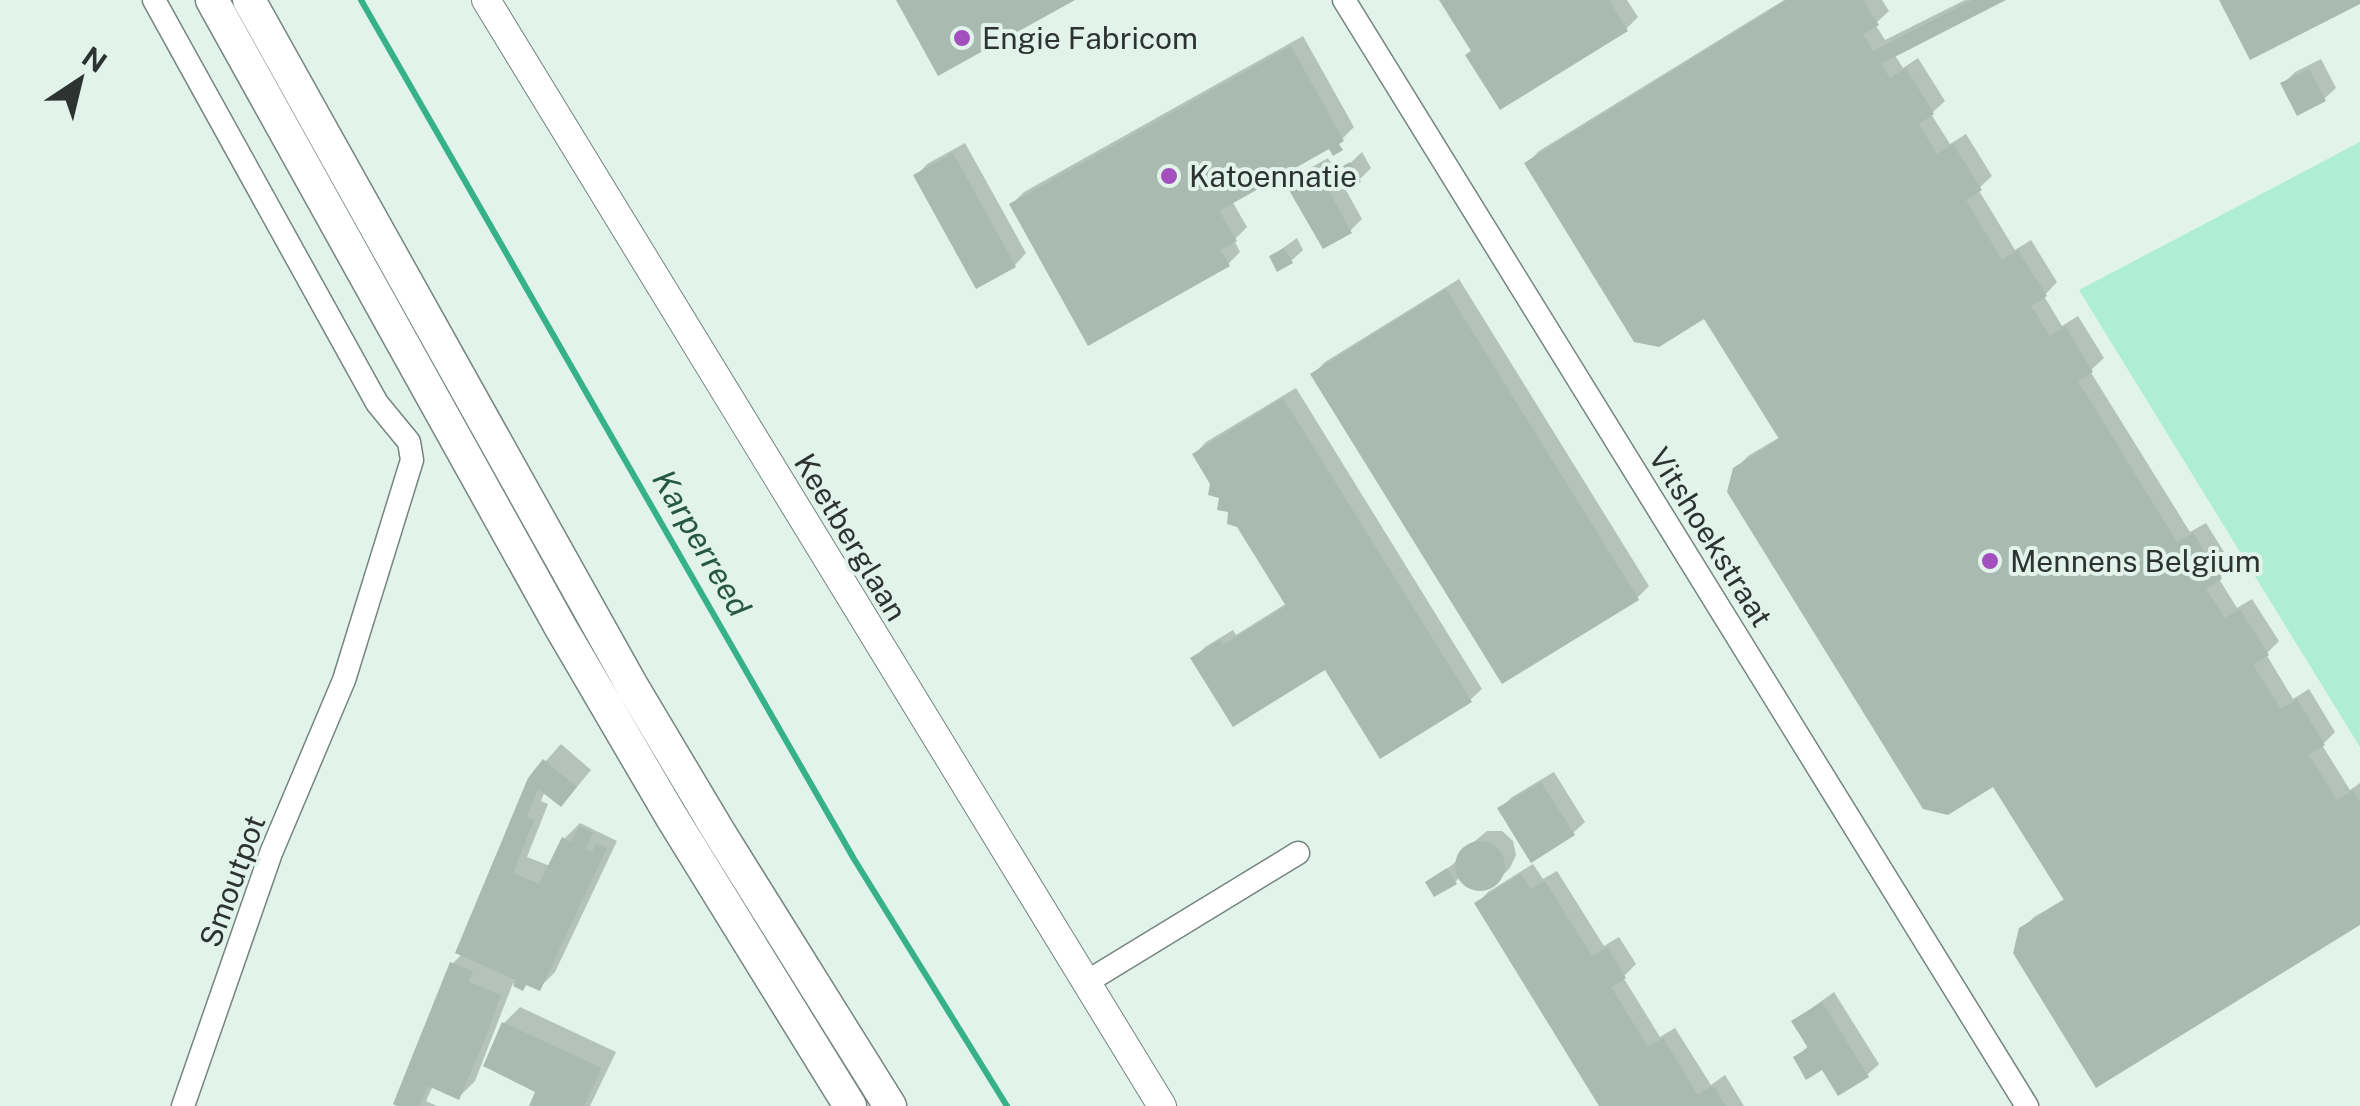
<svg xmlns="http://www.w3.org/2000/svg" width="2360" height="1106" viewBox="0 0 2360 1106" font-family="'Public Sans',sans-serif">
<rect width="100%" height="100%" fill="#e1f3eb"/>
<!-- green -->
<path fill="#aeeed4" d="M 2360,142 L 2360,747 L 2079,290 Z"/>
<!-- shadow -->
<path fill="#0003" d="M 1442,0 L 1627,0 L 1638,17 L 1626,29 L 1473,50 Z
M 1784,0 L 1882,0 L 1889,11 L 1875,24 L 1885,40 L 1965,0 L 2001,0 L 1894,54 L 1903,68 L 1918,58 L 1945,101 L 1931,114 L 1950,144 L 1966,134 L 1992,176 L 1978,189 L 2015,250 L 2031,240 L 2057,282 L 2044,296 L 2062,326 L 2078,316 L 2104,358 L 2090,371 L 2190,532 L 2206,523 L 2232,565 L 2219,579 L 2237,608 L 2252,599 L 2279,641 L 2266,654 L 2293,699 L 2309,689 L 2335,732 L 2322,745 L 2350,790 L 2360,783 L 2360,922 L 2021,930 L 2034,917 L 2066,898 L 1994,783 L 1735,469 L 1748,456 L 1780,437 L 1708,320 L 1527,163 L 1539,151 Z
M 1303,36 L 1354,127 L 1342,139 L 1232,201 L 1247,227 L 1234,240 L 1240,252 L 1228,264 L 1012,204 L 1024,192 Z
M 2321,59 L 2336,88 L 2324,99 L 2283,84 L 2295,72 Z
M 965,143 L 1026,253 L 1015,265 L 916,176 L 927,164 Z
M 1362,152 L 1371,168 L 1359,180 L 1346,167 Z
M 1328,158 L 1362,219 L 1350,231 L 1290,185 L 1301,173 Z
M 1297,238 L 1303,250 L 1291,261 L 1272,256 Z
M 1459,279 L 1649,586 L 1637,598 L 1313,374 L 1325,362 Z
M 1296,388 L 1482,689 L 1470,700 L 1326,667 L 1193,659 L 1205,647 L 1233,630 L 1236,635 L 1287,603 L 1195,454 L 1206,442 Z
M 561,744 L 591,770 L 576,788 L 545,791 L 541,801 L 548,804 L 527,857 L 550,866 L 564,839 L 580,823 L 617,841 L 555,972 L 539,988 L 528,983 L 523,988 L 513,983 L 475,1081 L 459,1097 L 433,1086 L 426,1101 L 437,1106 L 404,1106 L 453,963 L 462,954 L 530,779 Z
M 1554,772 L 1585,822 L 1573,833 L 1500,809 L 1512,797 Z
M 1487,831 L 1502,831 L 1513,841 L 1516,855 L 1510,868 L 1493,885 L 1476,888 L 1461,876 L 1455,882 L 1428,883 L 1461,858 L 1462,852 Z
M 1533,864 L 1543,879 L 1557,871 L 1604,946 L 1619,937 L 1636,964 L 1623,977 L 1660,1037 L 1675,1028 L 1711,1085 L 1725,1075 L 1744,1106 L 1602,1106 L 1477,904 L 1488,892 Z
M 1834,992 L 1879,1064 L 1867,1075 L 1796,1058 L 1809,1045 L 1794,1021 Z
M 520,1007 L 616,1052 L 590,1106 L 532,1106 L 539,1091 L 483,1063 L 486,1065 L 504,1023 Z"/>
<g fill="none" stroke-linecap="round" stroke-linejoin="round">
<!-- stream -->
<path stroke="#36b18a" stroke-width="6" d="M 361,0 L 854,859 L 1007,1106"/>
</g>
<!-- building -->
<path fill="#a9bab2" d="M 896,0 L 1075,0 L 938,76 Z
M 1439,0 L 1609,0 L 1628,31 L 1500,110 L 1465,55 L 1471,51 Z
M 1787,0 L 1863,0 L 1879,25 L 1863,34 L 1873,51 L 1972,0 L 2006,0 L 1881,64 L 1890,78 L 1906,68 L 1934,114 L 1919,124 L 1937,154 L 1953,144 L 1982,190 L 1966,200 L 2002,260 L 2018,250 L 2047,296 L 2031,306 L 2050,336 L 2065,326 L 2093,372 L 2078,381 L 2177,542 L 2193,533 L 2222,579 L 2206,589 L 2225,618 L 2240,609 L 2269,655 L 2253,665 L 2281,709 L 2297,699 L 2325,745 L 2309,755 L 2337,800 L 2353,790 L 2360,802 L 2360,925 L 2096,1088 L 2013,953 L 2019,928 L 2064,900 L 1993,787 L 1948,815 L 1923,809 L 1727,492 L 1733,468 L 1779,439 L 1704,319 L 1659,347 L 1634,342 L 1524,163 Z
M 2219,0 L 2360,0 L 2360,4 L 2250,60 Z
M 1291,46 L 1344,141 L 1339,144 L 1343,150 L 1333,156 L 1329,149 L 1219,211 L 1237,241 L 1221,250 L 1230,266 L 1088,346 L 1009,204 Z
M 2309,69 L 2326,101 L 2297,116 L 2280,83 Z
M 953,153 L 1016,267 L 976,289 L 913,175 Z
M 1350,162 L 1361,182 L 1354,186 L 1343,166 Z
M 1316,168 L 1352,233 L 1323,249 L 1286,185 Z
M 1284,248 L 1293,263 L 1277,272 L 1269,256 Z
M 1446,289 L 1639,600 L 1502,684 L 1310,374 Z
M 1283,398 L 1472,702 L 1380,759 L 1325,670 L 1233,727 L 1190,658 L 1220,640 L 1223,645 L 1286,606 L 1237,527 L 1227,524 L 1228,512 L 1217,510 L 1219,498 L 1208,495 L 1210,484 L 1192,454 Z
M 543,759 L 577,787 L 561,807 L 538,789 L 527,817 L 534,820 L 513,873 L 539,884 L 562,837 L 571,842 L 579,826 L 593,833 L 585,849 L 592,852 L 596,843 L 607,848 L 540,991 L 526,985 L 523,991 L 513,986 L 516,980 L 455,953 L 528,778 Z
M 1541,782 L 1575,835 L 1531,863 L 1497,808 Z
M1455 866a25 25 0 1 1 50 0a25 25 0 1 1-50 0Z
M 1447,868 L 1457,884 L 1434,897 L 1425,882 Z
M 1521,874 L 1530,889 L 1545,881 L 1592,956 L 1607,947 L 1626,978 L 1611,987 L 1648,1047 L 1663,1038 L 1698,1095 L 1713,1085 L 1726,1106 L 1599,1106 L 1474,903 Z
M 450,962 L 473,971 L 469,982 L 501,995 L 485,1039 L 459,1100 L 428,1086 L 419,1106 L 397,1106 L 393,1104 Z
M 1822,1002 L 1869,1077 L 1838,1096 L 1822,1070 L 1806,1080 L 1793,1057 L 1808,1048 L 1791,1021 Z
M 502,1022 L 602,1068 L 584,1106 L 529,1106 L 535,1092 L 483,1066 Z"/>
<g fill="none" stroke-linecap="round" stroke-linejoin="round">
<!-- minor casing -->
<g stroke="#75857e" stroke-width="25">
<path id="minor" d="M 154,0 L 377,403 L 409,442 L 412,460 L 344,680 L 271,853 L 183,1106
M 1344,0 L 2027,1106
M 1085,983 L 1298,853"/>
</g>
<!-- major casing -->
<g stroke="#75857e" stroke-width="30">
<path id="major" d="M 486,0 L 1162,1106"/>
</g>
<!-- highway casing -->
<g stroke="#75857e" stroke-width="35">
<path id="highway" d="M 212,0 L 561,628 L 671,816 L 850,1106
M 249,0 L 632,686 L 719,832 L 890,1106"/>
</g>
<!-- minor -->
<use href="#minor" stroke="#fff" stroke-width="22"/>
<!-- major -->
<use href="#major" stroke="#fff" stroke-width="28"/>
<!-- highway -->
<use href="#highway" stroke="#fff" stroke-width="32"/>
</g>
<!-- markers -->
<g fill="#a34fbd" stroke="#e1f3eb" stroke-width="4">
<circle cx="962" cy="38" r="10"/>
<circle cx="1169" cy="176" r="10"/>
<circle cx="1990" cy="561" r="10"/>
</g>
<g text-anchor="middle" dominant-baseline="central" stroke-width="8" stroke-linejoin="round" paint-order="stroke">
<!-- poi labels -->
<g font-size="30" fill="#2c3330" stroke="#e1f3eb" text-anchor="start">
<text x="982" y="38">Engie Fabricom</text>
<text x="1189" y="176">Katoennatie</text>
<text x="2010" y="561">Mennens Belgium</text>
</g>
<!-- street labels -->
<g font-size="30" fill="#2c3330" stroke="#e1f3eb">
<text transform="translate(851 537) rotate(59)">Keetberglaan</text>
<text transform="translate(1711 537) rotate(58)">Vitshoekstraat</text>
<text transform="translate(232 881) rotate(-70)">Smoutpot</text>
</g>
<!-- water labels -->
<g font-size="32" font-style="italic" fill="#265745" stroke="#e1f3eb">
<text transform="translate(702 543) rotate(60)">Karperreed</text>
</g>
</g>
<!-- north arrow -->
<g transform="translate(80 80) rotate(35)" stroke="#e1f3eb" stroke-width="8" paint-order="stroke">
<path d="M0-8L18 38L0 25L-18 38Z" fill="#2c3330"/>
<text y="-15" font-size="28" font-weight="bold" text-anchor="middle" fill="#2c3330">N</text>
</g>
</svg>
